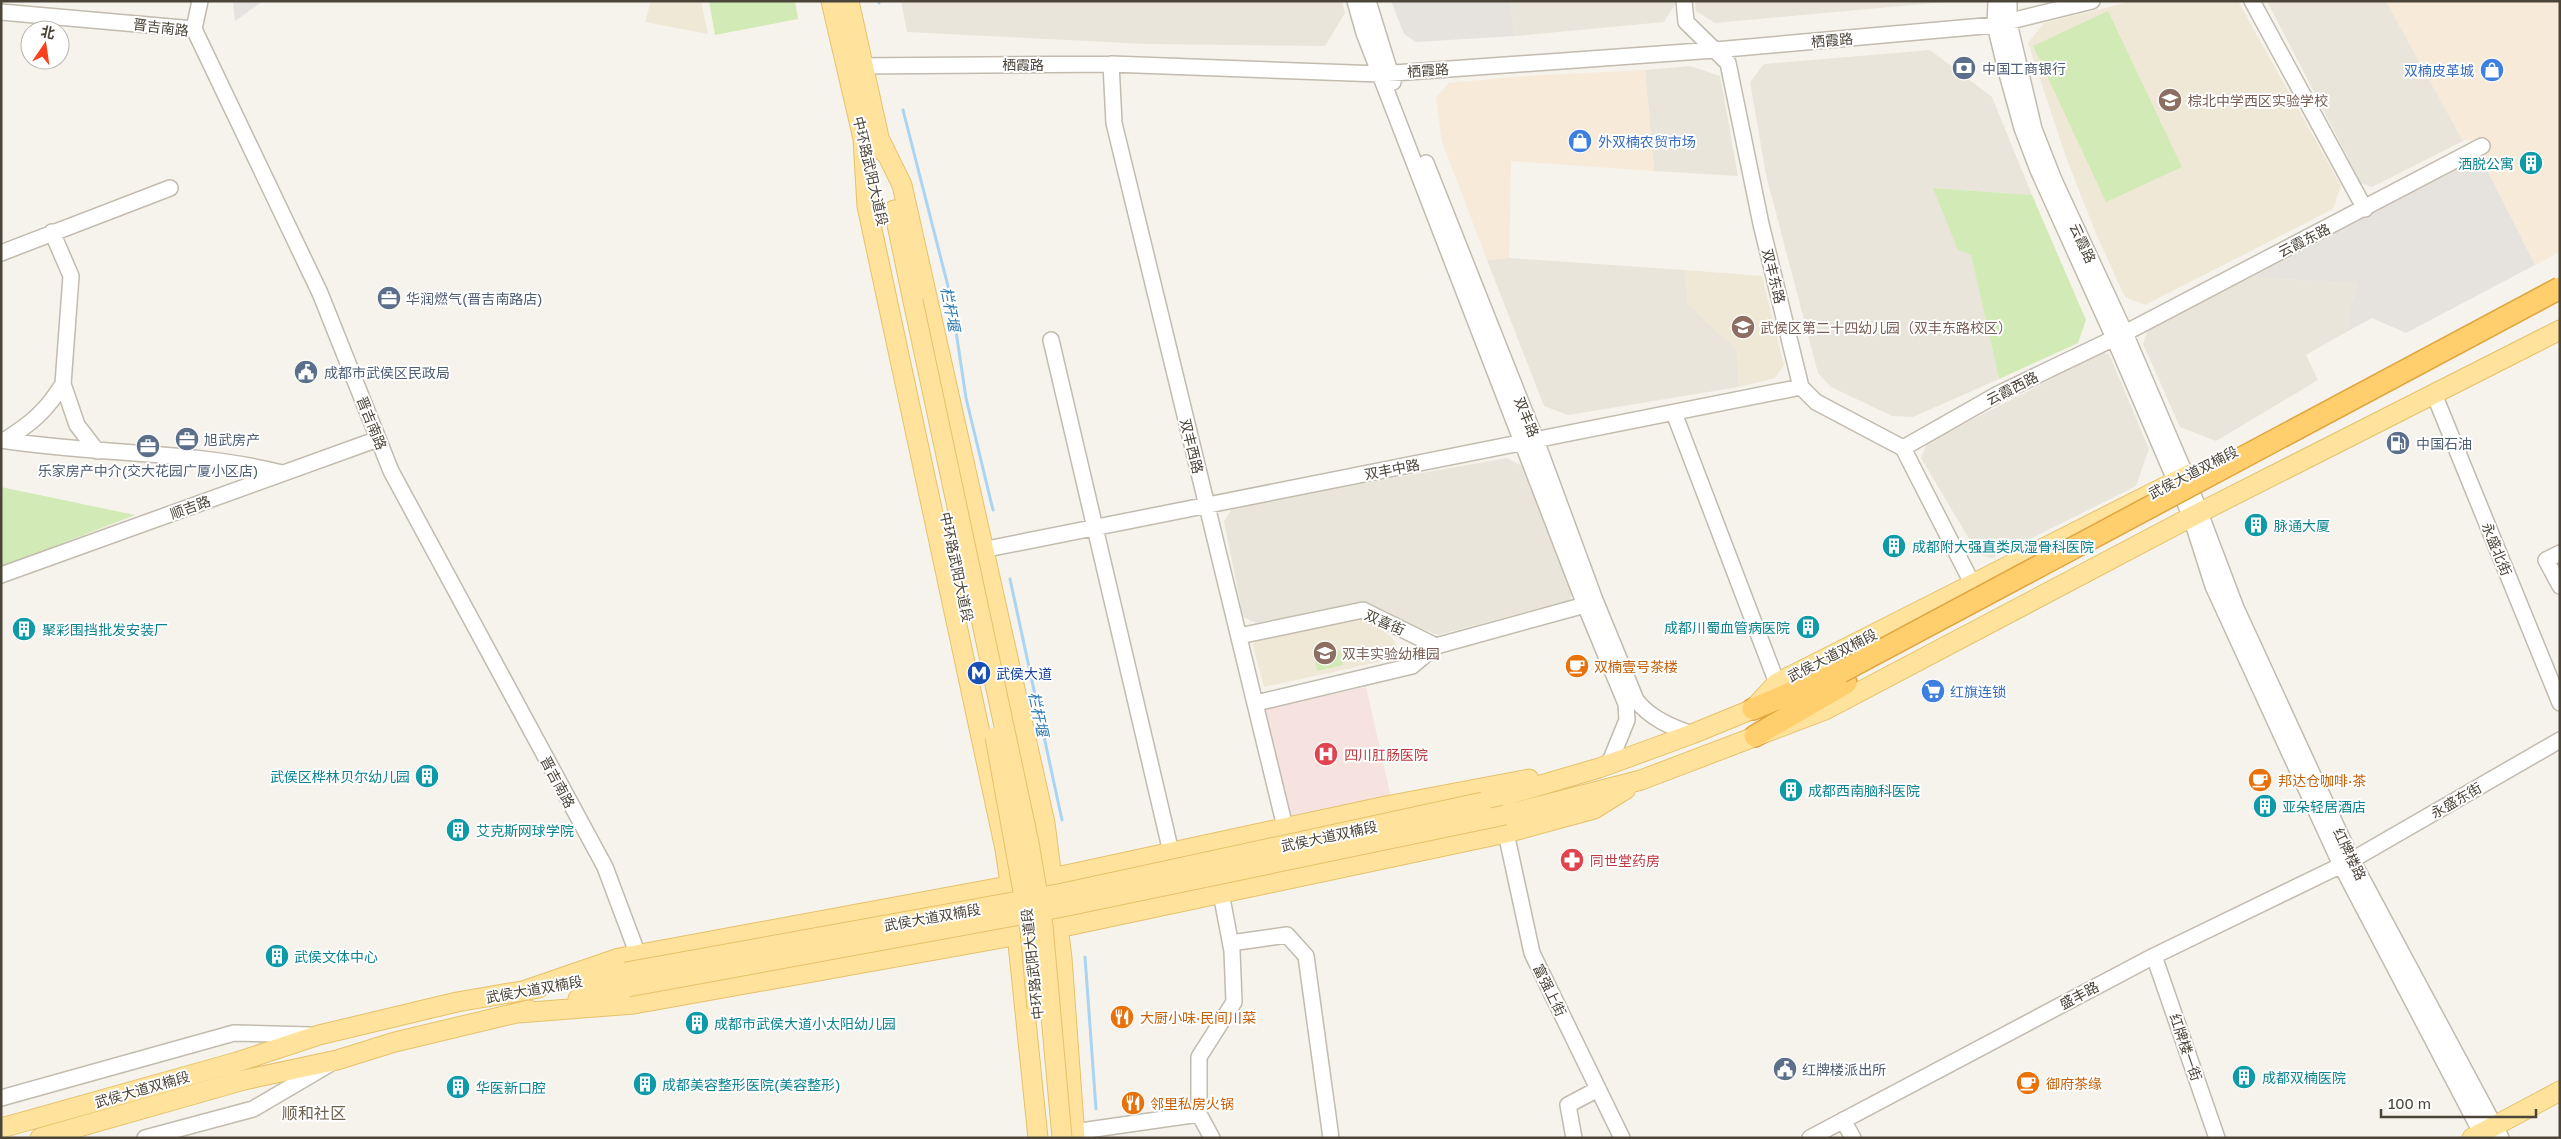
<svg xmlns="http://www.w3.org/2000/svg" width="2561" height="1139" viewBox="0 0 2561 1139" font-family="'Golos Text','Noto Sans SC',sans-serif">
<rect width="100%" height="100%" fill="#f6f3ec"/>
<!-- residential -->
<path fill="#eae5da" d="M 901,1 L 1342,1 L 1345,13 L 1325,46 L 1147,44 L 907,32 Z
M 1510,1 L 1675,1 L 1675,4 L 1664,22 L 1515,36 Z
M 1695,1 L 1956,1 L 1715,23 L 1696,11 Z
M 2267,1 L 2386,1 L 2463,141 L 2372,187 L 2361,183 Z
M 1930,50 L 1992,97 L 2032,195 L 1933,188 L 1971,255 L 1999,379 L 1913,417 L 1892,416 L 1831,387 L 1818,373 L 1766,175 L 1750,82 L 1764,64 Z
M 1690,66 L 1720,76 L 1738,176 L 1654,171 L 1645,70 Z
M 1509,258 L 1685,270 L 1688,304 L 1737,350 L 1739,387 L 1568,415 L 1544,406 L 1487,260 Z
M 2252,277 L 2358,284 L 2350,307 L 2350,330 L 2306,355 L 2318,380 L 2216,441 L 2180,427 L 2143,344 L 2148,329 Z
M 2102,353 L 2109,354 L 2149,449 L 2136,486 L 1992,558 L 1978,554 L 1921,458 L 1927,443 Z
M 1507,458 L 1524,467 L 1573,592 L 1570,600 L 1438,635 L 1355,603 L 1256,623 L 1243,617 L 1224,521 L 1234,506 Z"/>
<!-- commercial -->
<path fill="#f7ead8" d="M 2386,1 L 2560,1 L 2560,252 L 2535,265 L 2480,156 L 2469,139 L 2463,141 Z
M 1645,70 L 1654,171 L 1511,161 L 1509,258 L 1487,260 L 1442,142 L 1436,97 L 1449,83 L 1525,76 Z"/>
<!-- industrial -->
<path fill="#e6e2dd" d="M 1391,1 L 1510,1 L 1515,36 L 1416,42 L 1404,34 Z
M 2480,156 L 2535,265 L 2406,333 L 2372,318 L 2350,330 L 2350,307 L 2358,284 L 2252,277 Z"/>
<!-- education -->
<path fill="#efe8d6" d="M 651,1 L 701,1 L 708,34 L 645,22 Z
M 2133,1 L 2238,1 L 2341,186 L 2333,209 L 2145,305 L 2125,297 L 2096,234 L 2066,157 L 2028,43 L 2044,23 Z
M 1685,270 L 1762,276 L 1784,365 L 1775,378 L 1739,387 L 1737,350 L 1688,304 Z
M 1361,617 L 1370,619 L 1393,639 L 1396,645 L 1393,659 L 1264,687 L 1253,646 L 1255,637 Z"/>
<!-- medical -->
<path fill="#f6e3e0" d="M 1366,687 L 1391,797 L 1285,821 L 1260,710 Z"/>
<!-- green -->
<path fill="#d2eab5" d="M 709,1 L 795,1 L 798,19 L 715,35 Z
M 2108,11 L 2182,167 L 2106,202 L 2033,46 Z
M 1933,188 L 2032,195 L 2086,320 L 2078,343 L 1999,379 L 1971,255 L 1958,250 Z
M 1,487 L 135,515 L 1,567 Z
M 1340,650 L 1343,665 L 1317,671 L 1314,656 Z"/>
<!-- parking -->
<path fill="#e5e3e0" d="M 233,1 L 263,1 L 235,21 Z"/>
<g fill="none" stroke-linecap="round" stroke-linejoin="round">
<!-- stream -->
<path stroke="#a9d4f2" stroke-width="3" d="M 879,1 L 879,3
M 903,110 L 951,298 L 966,398 L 993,510
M 1010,579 L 1062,820
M 1085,957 L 1096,1109"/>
<!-- minor casing -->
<g stroke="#c2bbae" stroke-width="18">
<path id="minor" d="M 1355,1 L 1364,33 L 1585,605 L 1626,704 L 1627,720 L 1609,764
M 1368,1 L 1393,82
M 1684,1 L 1686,22 L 1728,63 L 1761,224 L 1801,387 L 1816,402 L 1903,448 L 1972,583
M 1996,1 L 1995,25 L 2006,70 L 2022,128 L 2038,170 L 2114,338 L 2191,517 L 2213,586 L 2341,865 L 2484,1138
M 2009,1 L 2009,23 L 2034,129 L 2054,180 L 2125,333 L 2186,476 L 2236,608 L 2352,860 L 2501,1138
M 2252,1 L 2365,209
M 1,12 L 194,29
M 194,29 L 320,293 L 391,471 L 605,867 L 638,955
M 194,29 L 200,1
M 1111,64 L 1114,123 L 1285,827
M 854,66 L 1111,64 L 1380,74 L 1715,50 L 1995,25 L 2092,1
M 1426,163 L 1536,440 L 1595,600 L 1636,700 C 1650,718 1671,727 1692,734
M 52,232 L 71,276 L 63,384 L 77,425 L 97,451
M 1,253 L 170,188
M 1051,340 L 1171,852
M 2434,394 L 2560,703
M 1674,413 L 1777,683
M 1,440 C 94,455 191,450 282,473
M 5,440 C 32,423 46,411 63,384
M 1903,448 L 1998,394 L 2125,333 L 2482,146
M 982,550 L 1801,387
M 2560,553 L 2546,560 L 2560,586
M 1,575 L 378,439
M 1239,636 L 1363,610 L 1436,646 L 1585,605
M 1256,703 L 1412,666 L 1436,646
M 1506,833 L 1532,953 L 1622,1138
M 1231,943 L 1287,935 L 1306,956 L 1331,1138
M 2154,956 L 2217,1138
M 1,1098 L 234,1033 L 310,1035
M 1843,1120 L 1853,1138
M 1074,1132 L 1199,1114
M 145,1138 L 253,1109 L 328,1065
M 1212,1138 L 1199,1114 L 1199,1057 L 1234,1002 L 1232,951 L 1221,893
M 1574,1138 L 1568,1105 L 1598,1089
M 1810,1138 L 2154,956 L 2352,860 L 2560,740"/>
</g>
<!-- major casing -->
<g stroke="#e6c16a" stroke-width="21">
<path id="major" d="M 831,1 L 866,151
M 849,1 L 882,151
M 879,138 L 902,185 L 1045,823 L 1062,958 L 1075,1138
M 863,139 L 867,206 L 1005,849 L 1012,897
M 894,210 L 913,301
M 1483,802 L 1599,768 L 1692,734 L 1753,709 L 1777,683 L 2190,474
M 1505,815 L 1641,780 L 1825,710 L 2191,517 L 2560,330
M 1016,924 L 1038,1138
M 583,980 L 626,972
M 526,990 L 619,958 L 1052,878 L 1386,806 L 1529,779
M 578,999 L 628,987
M 518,1013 L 634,1004 L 1058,928 L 1506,833 L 1594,809 L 1626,789
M 1,1128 L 237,1062 L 319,1035 L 457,1002 L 539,988
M 40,1138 L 244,1080 L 337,1060 L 395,1042 L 529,1010
M 2472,1138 L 2560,1091"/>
</g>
<!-- highway casing -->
<g stroke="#e0a43c" stroke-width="24">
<path id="highway" d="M 1753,709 L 1841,672
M 1755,736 L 1846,683"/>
</g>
<!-- minor -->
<use href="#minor" stroke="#fff" stroke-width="15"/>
<!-- major -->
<use href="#major" stroke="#ffe39c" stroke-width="19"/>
<!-- highway -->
<use href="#highway" stroke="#ffcf6e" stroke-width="21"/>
<!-- major-bridge casing -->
<g stroke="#e6c16a" stroke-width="21" stroke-linecap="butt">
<path id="major-bridge" d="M 913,301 L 1029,843 L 1043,926 L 1062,1138
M 995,737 L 1030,930 L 1037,1008
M 626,972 L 1063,893 L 1483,802
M 628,987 L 1058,908 L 1505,815"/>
</g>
<!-- highway-bridge casing -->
<g stroke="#e0a43c" stroke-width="24" stroke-linecap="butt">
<path id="highway-bridge" d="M 1841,672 L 2560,288"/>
</g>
<!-- major-bridge -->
<use href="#major-bridge" stroke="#ffe39c" stroke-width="19"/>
<!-- highway-bridge -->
<use href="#highway-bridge" stroke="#ffcf6e" stroke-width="21"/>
</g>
<!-- icons -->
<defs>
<g id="bank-disc" transform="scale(1.25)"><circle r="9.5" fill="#5c6f8a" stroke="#fff"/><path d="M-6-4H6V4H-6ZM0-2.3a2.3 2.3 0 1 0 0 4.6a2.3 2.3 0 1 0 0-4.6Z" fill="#fff"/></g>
<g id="shop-disc" transform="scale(1.25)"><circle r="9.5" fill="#3f7fe0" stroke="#fff"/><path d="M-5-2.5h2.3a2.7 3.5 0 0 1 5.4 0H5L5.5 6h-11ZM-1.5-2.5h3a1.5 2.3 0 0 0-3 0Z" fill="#fff"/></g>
<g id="school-disc" transform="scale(1.25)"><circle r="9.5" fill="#8d6e63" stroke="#fff"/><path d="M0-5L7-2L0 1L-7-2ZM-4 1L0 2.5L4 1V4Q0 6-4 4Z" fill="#fff"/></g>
<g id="building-disc" transform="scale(1.25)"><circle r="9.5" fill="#0f9aa8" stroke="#fff"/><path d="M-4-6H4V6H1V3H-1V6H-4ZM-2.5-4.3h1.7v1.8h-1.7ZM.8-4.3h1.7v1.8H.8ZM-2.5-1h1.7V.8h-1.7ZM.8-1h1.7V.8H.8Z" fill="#fff"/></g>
<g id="office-disc" transform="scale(1.25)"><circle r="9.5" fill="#5c6f8a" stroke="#fff"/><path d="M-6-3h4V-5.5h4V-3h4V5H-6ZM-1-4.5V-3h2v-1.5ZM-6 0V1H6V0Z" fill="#fff"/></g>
<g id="civic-disc" transform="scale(1.25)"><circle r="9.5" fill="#5c6f8a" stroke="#fff"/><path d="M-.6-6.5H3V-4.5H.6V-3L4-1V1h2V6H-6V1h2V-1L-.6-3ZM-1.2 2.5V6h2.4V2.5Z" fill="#fff"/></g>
<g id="fuel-disc" transform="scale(1.25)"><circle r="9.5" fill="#5c6f8a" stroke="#fff"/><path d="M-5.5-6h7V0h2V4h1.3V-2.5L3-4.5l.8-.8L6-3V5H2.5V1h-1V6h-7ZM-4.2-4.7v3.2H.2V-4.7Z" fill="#fff"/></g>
<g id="cafe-disc" transform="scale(1.25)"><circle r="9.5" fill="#e8710a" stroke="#fff"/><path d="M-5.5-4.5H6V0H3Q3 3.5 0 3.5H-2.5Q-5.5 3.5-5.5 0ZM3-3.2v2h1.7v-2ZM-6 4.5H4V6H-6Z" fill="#fff"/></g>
<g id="metro-disc" transform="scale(1.25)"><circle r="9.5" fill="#1a4fb4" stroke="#fff"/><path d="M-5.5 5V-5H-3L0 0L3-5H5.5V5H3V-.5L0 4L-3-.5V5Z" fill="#fff"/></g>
<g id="supermarket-disc" transform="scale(1.25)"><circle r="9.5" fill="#3f7fe0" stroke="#fff"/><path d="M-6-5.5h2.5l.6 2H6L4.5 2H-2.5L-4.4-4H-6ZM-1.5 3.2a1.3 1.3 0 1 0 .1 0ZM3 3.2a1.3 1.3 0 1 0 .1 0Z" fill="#fff"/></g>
<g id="hospital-disc" transform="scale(1.25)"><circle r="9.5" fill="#e0444e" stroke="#fff"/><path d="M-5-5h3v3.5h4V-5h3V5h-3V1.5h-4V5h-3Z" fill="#fff"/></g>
<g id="pharmacy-disc" transform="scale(1.25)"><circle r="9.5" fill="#e0444e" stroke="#fff"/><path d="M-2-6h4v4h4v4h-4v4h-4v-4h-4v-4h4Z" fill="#fff"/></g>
<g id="restaurant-disc" transform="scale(1.25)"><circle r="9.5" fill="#e8710a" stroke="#fff"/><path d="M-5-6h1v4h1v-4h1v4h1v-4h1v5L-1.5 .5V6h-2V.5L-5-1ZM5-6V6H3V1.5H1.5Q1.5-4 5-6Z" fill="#fff"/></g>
</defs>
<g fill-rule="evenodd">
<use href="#bank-disc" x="1964" y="68"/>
<use href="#shop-disc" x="2492" y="70"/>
<use href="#school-disc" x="2170" y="100"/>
<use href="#shop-disc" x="1580" y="141"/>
<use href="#building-disc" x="2531" y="163"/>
<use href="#office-disc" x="389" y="298"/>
<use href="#school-disc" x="1743" y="327"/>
<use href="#civic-disc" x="306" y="372"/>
<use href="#office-disc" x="187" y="439"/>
<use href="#fuel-disc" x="2398" y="443"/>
<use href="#office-disc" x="148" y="446"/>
<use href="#building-disc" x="2256" y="525"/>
<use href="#building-disc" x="1894" y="546"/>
<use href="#building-disc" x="1808" y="627"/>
<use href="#building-disc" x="24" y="629"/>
<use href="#school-disc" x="1325" y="653"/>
<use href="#cafe-disc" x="1577" y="666"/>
<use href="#metro-disc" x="979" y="673"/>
<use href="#supermarket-disc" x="1933" y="691"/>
<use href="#hospital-disc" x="1326" y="754"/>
<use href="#building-disc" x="427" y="776"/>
<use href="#cafe-disc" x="2260" y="780"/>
<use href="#building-disc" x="1791" y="790"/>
<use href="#building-disc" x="2265" y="806"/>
<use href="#building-disc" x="458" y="830"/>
<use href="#pharmacy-disc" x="1572" y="860"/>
<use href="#building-disc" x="277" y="956"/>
<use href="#restaurant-disc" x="1122" y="1017"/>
<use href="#building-disc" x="697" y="1023"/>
<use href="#civic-disc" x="1785" y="1069"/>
<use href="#building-disc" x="2244" y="1077"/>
<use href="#cafe-disc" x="2028" y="1083"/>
<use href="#building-disc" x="645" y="1084"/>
<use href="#building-disc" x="458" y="1087"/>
<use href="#restaurant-disc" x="1133" y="1103"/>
</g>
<g text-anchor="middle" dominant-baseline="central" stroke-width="4" stroke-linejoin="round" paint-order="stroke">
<!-- street labels -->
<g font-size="14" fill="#4b4439" stroke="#fff">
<text transform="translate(161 27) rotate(7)">晋吉南路</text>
<text transform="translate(1832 40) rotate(-5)">栖霞路</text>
<text x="1023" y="64">栖霞路</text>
<text transform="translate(1428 70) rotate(-4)">栖霞路</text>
<text transform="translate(871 171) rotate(77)">中环路武阳大道段</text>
<text transform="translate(2304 240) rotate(-27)">云霞东路</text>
<text transform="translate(2083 243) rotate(65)">云霞路</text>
<text transform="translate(1774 276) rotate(76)">双丰东路</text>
<text transform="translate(2012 388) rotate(-27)">云霞西路</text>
<text transform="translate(1527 417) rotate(68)">双丰路</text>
<text transform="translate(372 423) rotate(68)">晋吉南路</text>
<text transform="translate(1192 446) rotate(76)">双丰西路</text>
<text transform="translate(1392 469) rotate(-11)">双丰中路</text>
<text transform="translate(2193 472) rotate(-27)">武侯大道双楠段</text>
<text transform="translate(190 507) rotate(-20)">顺吉路</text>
<text transform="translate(2497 549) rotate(68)">永盛北街</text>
<text transform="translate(957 567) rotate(78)">中环路武阳大道段</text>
<text transform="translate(1385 622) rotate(24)">双喜街</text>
<text transform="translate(1832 655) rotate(-27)">武侯大道双楠段</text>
<text transform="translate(558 782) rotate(62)">晋吉南路</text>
<text transform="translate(2456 800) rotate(-30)">永盛东街</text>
<text transform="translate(1329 836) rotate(-12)">武侯大道双楠段</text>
<text transform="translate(2350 854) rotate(64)">红牌楼路</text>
<text transform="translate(932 917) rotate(-10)">武侯大道双楠段</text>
<text transform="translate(1032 964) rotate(-96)">中环路武阳大道段</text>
<text transform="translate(534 989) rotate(-10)">武侯大道双楠段</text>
<text transform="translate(1550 990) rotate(64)">富强上街</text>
<text transform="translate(2079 995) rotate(-28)">盛丰路</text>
<text transform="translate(2186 1047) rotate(71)">红牌楼一街</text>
<text transform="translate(142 1089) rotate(-16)">武侯大道双楠段</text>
</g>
<!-- service labels -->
<g font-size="14" fill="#4e5e75" stroke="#fff" text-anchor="start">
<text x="1982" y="68">中国工商银行</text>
<text x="406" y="298">华润燃气(晋吉南路店)</text>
<text x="324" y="372">成都市武侯区民政局</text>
<text x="204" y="439">旭武房产</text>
<text x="2416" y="443">中国石油</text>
<text x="148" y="470" text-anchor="middle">乐家房产中介(交大花园广厦小区店)</text>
<text x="1802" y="1069">红牌楼派出所</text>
</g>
<!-- shop labels -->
<g font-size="14" fill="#366cbe" stroke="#fff" text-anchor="start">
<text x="2474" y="70" text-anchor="end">双楠皮革城</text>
<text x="1598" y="141">外双楠农贸市场</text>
<text x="1950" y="691">红旗连锁</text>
</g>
<!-- education labels -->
<g font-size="14" fill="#785e54" stroke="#fff" text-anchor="start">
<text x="2188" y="100">棕北中学西区实验学校</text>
<text x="1760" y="327">武侯区第二十四幼儿园（双丰东路校区）</text>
<text x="1342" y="653">双丰实验幼稚园</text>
</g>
<!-- culture labels -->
<g font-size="14" fill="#0d838f" stroke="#fff" text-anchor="start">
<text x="2514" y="163" text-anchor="end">洒脱公寓</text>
<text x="2274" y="525">脉通大厦</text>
<text x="1912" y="546">成都附大强直类凤湿骨科医院</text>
<text x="1790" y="627" text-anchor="end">成都川蜀血管病医院</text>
<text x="42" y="629">聚彩围挡批发安装厂</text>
<text x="410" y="776" text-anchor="end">武侯区桦林贝尔幼儿园</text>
<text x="1808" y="790">成都西南脑科医院</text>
<text x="2282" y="806">亚朵轻居酒店</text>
<text x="476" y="830">艾克斯网球学院</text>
<text x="294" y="956">武侯文体中心</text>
<text x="714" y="1023">成都市武侯大道小太阳幼儿园</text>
<text x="2262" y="1077">成都双楠医院</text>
<text x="662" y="1084">成都美容整形医院(美容整形)</text>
<text x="476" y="1087">华医新口腔</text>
</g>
<!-- food labels -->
<g font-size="14" fill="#c56008" stroke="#fff" text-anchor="start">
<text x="1594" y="666">双楠壹号茶楼</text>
<text x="2278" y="780">邦达仓咖啡·茶</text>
<text x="1140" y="1017">大厨小味·民间川菜</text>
<text x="2046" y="1083">御府茶缘</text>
<text x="1150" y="1103">邻里私房火锅</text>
</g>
<!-- transit labels -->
<g font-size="14" fill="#164399" stroke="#fff" text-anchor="start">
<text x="996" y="673">武侯大道</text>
</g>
<!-- health labels -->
<g font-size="14" fill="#be3a42" stroke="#fff" text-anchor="start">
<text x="1344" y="754">四川肛肠医院</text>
<text x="1590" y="860">同世堂药房</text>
</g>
<!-- water labels -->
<g font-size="15" font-style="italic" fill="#2e7ab2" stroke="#fff">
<text transform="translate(951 309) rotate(79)">栏杆堰</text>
<text transform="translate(1039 714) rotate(78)">栏杆堰</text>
</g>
<!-- quarter labels -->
<g font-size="16" fill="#6e6250" stroke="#fff">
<text x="314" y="1113">顺和社区</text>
</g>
</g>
<!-- border -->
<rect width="2561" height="1139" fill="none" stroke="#4b4439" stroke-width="5"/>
<!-- north arrow -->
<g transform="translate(45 45) rotate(13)"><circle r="24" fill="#ffffff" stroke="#b7b4b0"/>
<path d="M0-4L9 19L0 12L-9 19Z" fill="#fc3f1d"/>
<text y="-8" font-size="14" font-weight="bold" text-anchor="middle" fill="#4b4439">北</text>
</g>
<!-- scale -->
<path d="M2381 1109v8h155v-8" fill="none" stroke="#4b4439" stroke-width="2.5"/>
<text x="2388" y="1109" font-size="15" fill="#4b4439" stroke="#ffffff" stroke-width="4" paint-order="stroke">100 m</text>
</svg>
